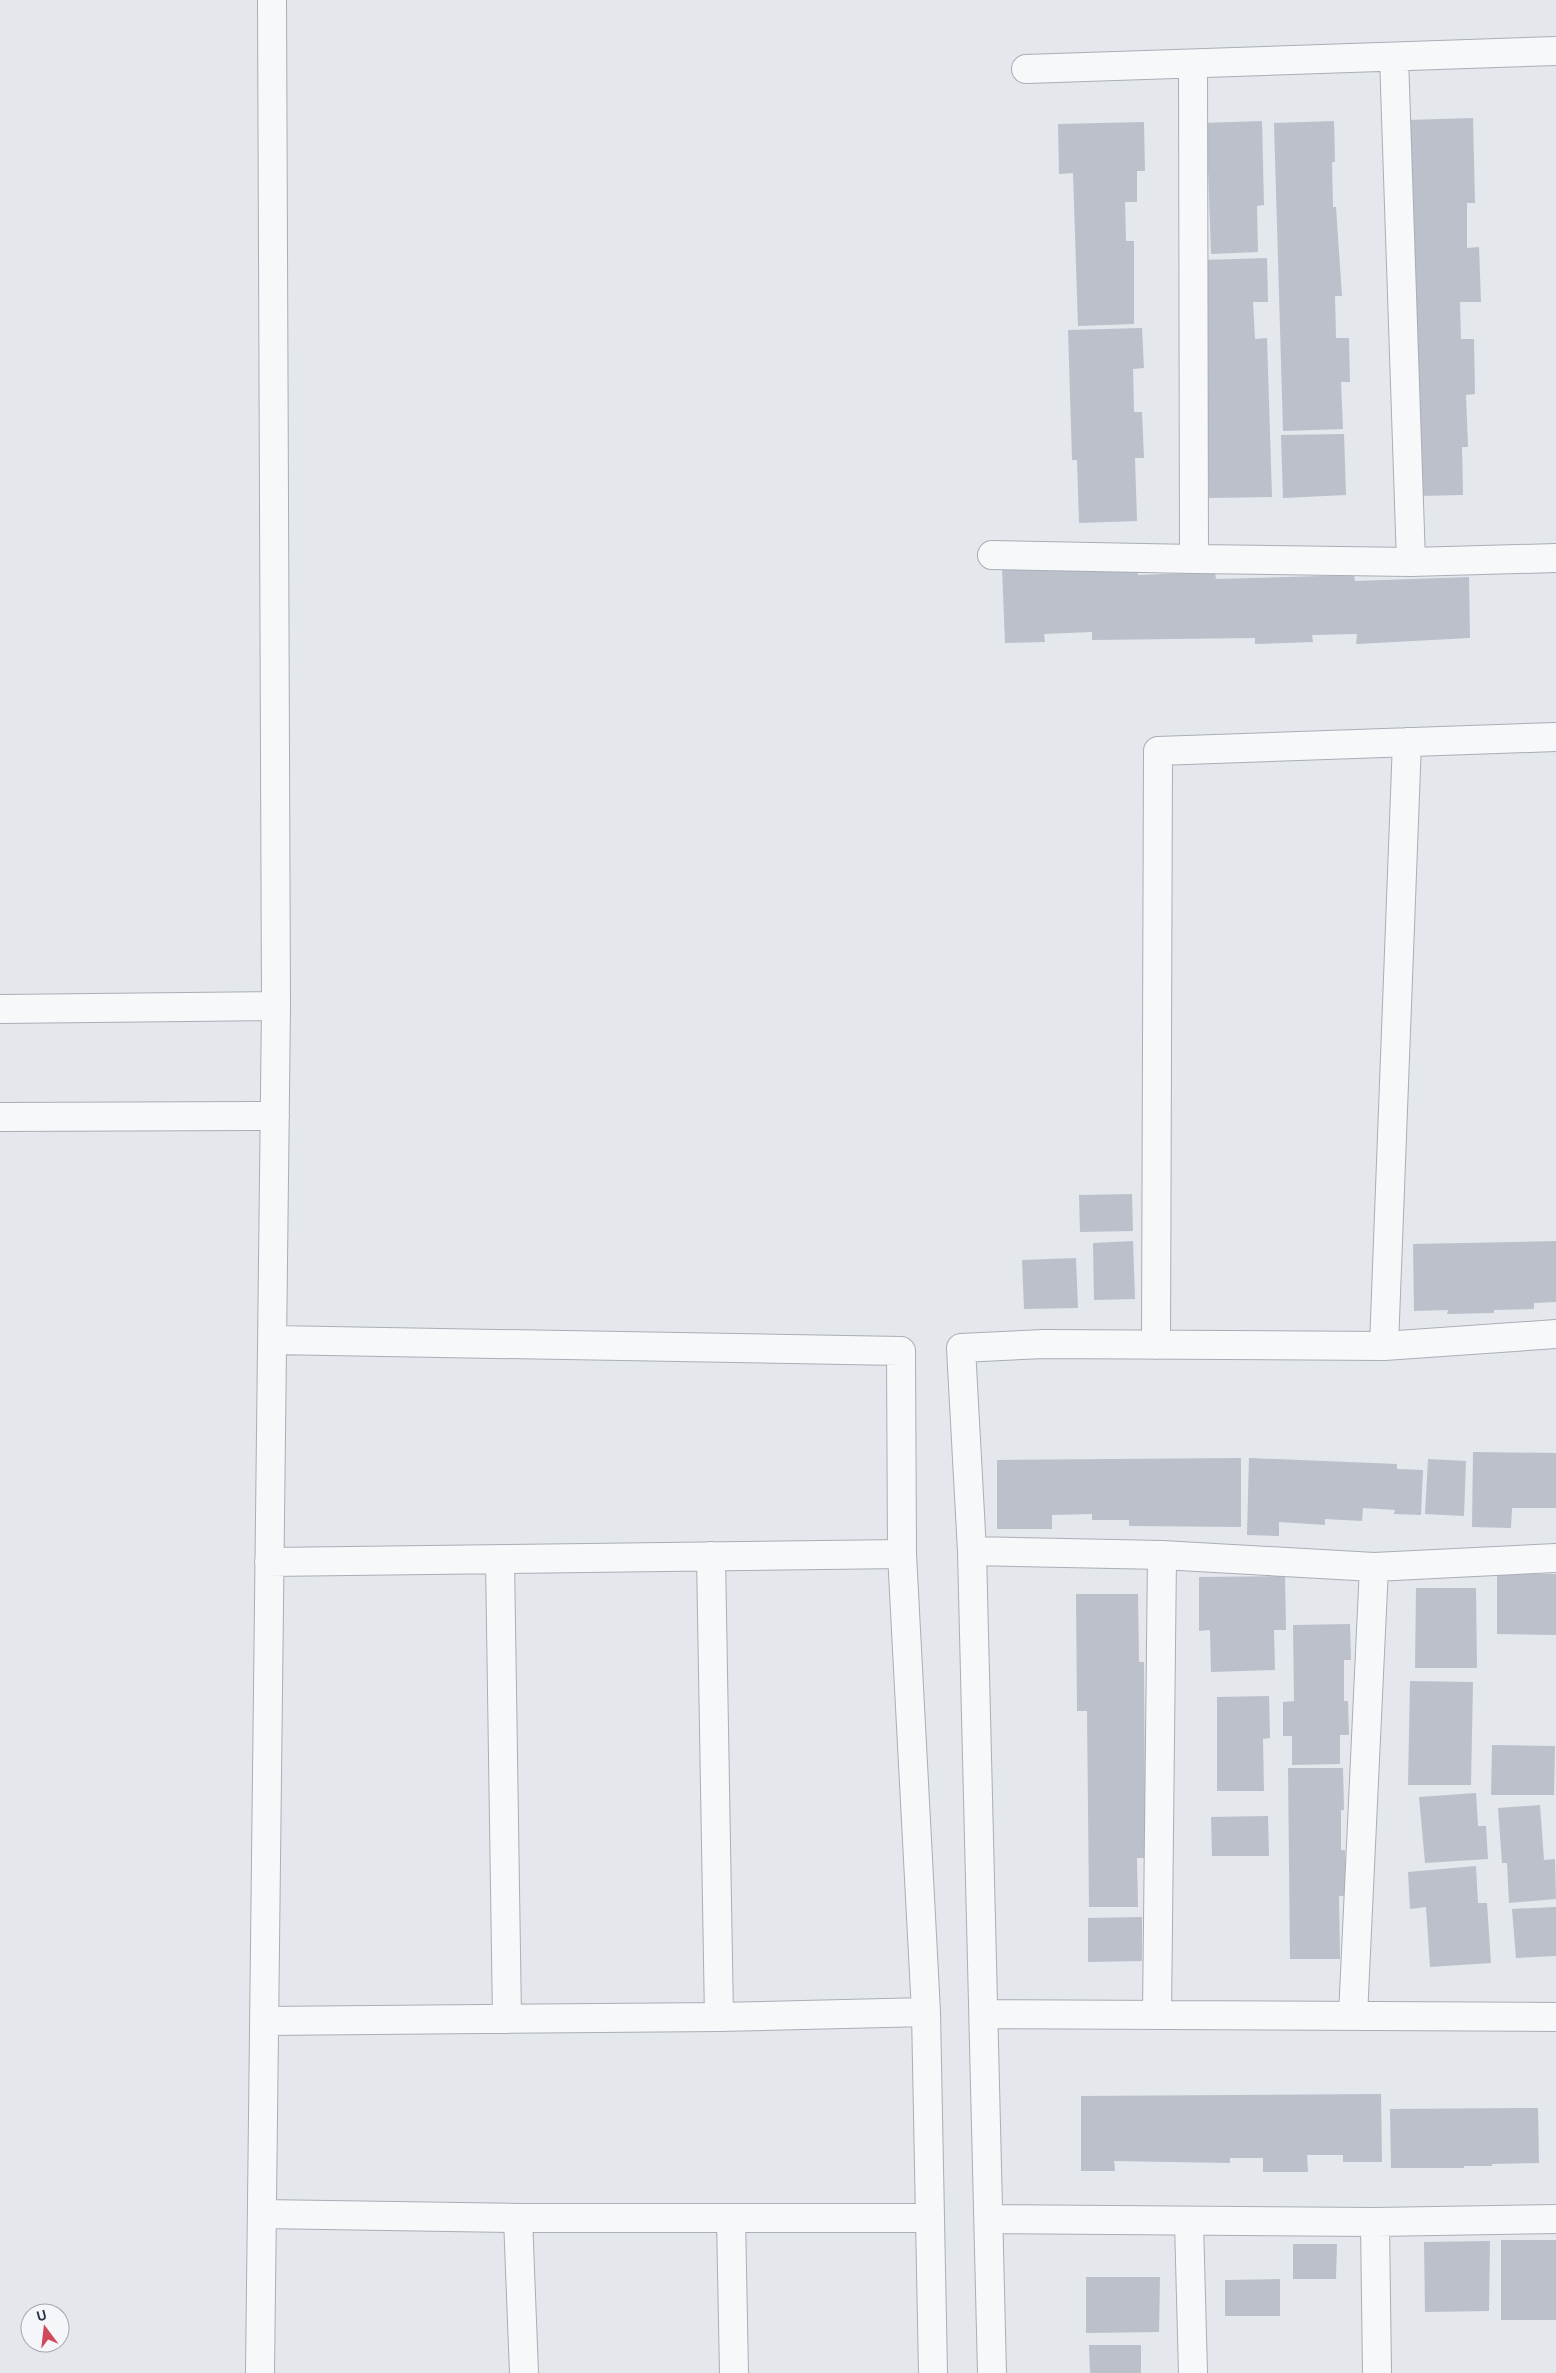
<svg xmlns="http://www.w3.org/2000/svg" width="1556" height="2373" viewBox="0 0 1556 2373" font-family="'DM Sans',sans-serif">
<rect width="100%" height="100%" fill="#e4e7ec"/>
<!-- building -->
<path fill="#bbc0ca" d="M 1473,118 L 1475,203 L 1467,203 L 1467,248 L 1479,247 L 1481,302 L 1460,302 L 1461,339 L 1474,339 L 1475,394 L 1466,395 L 1468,447 L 1462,447 L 1463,495 L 1417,496 L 1406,120 Z
M 1262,121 L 1264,205 L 1257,206 L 1258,252 L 1211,254 L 1208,167 L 1203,167 L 1202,123 Z
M 1334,121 L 1335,162 L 1332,162 L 1333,207 L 1336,207 L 1342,296 L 1335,296 L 1336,338 L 1349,338 L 1350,382 L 1341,382 L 1343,429 L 1283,431 L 1274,123 Z
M 1144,122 L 1145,171 L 1137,171 L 1137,202 L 1125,202 L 1126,241 L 1134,241 L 1134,324 L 1078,326 L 1073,173 L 1059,174 L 1058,124 Z
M 1267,258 L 1268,302 L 1253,302 L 1255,339 L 1267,338 L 1272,497 L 1209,498 L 1203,260 Z
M 1142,328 L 1144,368 L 1133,369 L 1134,412 L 1142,412 L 1144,458 L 1135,458 L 1137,521 L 1079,523 L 1077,460 L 1072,460 L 1068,330 Z
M 1344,434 L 1346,495 L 1283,498 L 1281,435 Z
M 1137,563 L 1138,575 L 1215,572 L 1216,579 L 1354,575 L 1355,581 L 1469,577 L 1470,638 L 1356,644 L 1357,634 L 1312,635 L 1313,642 L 1255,644 L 1255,638 L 1092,640 L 1092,632 L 1044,634 L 1045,642 L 1005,643 L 1002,567 Z
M 1132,1194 L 1133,1231 L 1080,1232 L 1079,1195 Z
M 1133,1241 L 1135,1299 L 1094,1300 L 1093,1243 Z
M 1556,1241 L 1556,1302 L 1534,1303 L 1534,1309 L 1494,1310 L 1494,1313 L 1447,1314 L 1448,1310 L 1414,1311 L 1413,1244 Z
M 1076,1258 L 1078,1308 L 1024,1309 L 1022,1260 Z
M 1473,1452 L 1556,1453 L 1556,1508 L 1512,1508 L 1511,1528 L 1472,1527 Z
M 1241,1458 L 1241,1527 L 1129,1526 L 1129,1520 L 1092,1520 L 1092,1514 L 1052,1515 L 1052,1529 L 997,1529 L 997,1460 Z
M 1249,1458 L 1397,1464 L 1397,1469 L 1423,1470 L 1421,1515 L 1394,1514 L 1395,1510 L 1363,1508 L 1362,1521 L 1325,1519 L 1325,1525 L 1279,1522 L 1279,1536 L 1247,1535 Z
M 1428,1459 L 1466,1461 L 1464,1516 L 1425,1514 Z
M 1497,1574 L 1556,1574 L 1556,1635 L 1497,1634 Z
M 1285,1576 L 1286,1630 L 1274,1630 L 1275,1670 L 1211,1672 L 1210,1630 L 1199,1631 L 1199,1577 Z
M 1416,1588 L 1476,1588 L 1477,1668 L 1415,1668 Z
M 1076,1594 L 1138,1594 L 1139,1662 L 1144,1662 L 1145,1814 L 1145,1858 L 1137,1858 L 1138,1907 L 1089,1907 L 1087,1711 L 1077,1711 Z
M 1350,1624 L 1351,1660 L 1344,1660 L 1344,1701 L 1348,1701 L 1349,1735 L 1340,1735 L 1340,1764 L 1292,1765 L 1292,1736 L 1283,1736 L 1283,1702 L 1294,1701 L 1293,1625 Z
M 1410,1681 L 1473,1682 L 1471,1785 L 1408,1785 Z
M 1269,1696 L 1270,1738 L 1263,1739 L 1264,1791 L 1217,1791 L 1217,1697 Z
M 1492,1745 L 1555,1746 L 1554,1795 L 1491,1795 Z
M 1288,1768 L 1343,1768 L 1344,1810 L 1341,1810 L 1341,1850 L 1345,1850 L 1346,1896 L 1339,1896 L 1340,1959 L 1290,1959 Z
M 1476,1793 L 1478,1826 L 1486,1826 L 1488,1859 L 1425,1863 L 1419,1797 Z
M 1540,1805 L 1544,1860 L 1555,1859 L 1556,1899 L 1509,1903 L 1507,1863 L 1502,1863 L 1498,1808 Z
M 1268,1816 L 1269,1856 L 1212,1856 L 1211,1817 Z
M 1476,1866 L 1478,1903 L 1487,1903 L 1491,1963 L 1430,1967 L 1426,1907 L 1410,1909 L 1408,1872 Z
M 1556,1907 L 1556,1956 L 1516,1958 L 1512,1909 Z
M 1142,1917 L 1142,1961 L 1088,1962 L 1088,1918 Z
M 1381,2094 L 1382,2162 L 1343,2162 L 1343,2155 L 1307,2155 L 1308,2172 L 1263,2172 L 1263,2158 L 1230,2158 L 1230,2163 L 1114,2161 L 1115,2171 L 1081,2171 L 1081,2096 Z
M 1538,2108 L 1539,2163 L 1492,2164 L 1492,2166 L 1464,2166 L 1464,2168 L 1391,2168 L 1390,2109 Z
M 1501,2240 L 1556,2240 L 1556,2320 L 1501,2320 Z
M 1490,2241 L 1489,2311 L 1425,2312 L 1424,2242 Z
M 1293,2244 L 1337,2244 L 1336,2279 L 1293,2279 Z
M 1086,2277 L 1160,2277 L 1159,2332 L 1086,2333 Z
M 1280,2279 L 1280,2316 L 1225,2316 L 1225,2280 Z
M 1089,2345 L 1141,2345 L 1141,2373 L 1090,2373 Z"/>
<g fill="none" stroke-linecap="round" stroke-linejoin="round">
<!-- minor casing -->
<g stroke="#a9aeb7" stroke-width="30">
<path id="minor" d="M 1394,57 L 1411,562
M 1193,64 L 1194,559 L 1411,562 L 1556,558
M 1026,69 L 1556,51
M 992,555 L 1194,559
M 0,1009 L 276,1006
M 0,1117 L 275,1116
M 273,1340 L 901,1351 L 902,1554 L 926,2012 L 933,2373
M 1156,1345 L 1158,751 L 1556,737
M 1384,1346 L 1407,742
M 972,1551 L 1162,1555 L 1374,1567 L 1556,1558
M 711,1556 L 719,2017
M 500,1559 L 507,2019
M 269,1562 L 902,1554
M 984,2014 L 1556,2017
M 1157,2015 L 1162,1555
M 1353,2016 L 1374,1567
M 264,2021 L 719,2017 L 926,2012
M 262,2214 L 518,2218 L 929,2218
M 518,2218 L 524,2373
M 731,2218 L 734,2373
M 990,2219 L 1375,2222 L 1556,2219
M 1189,2222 L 1193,2373
M 1375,2222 L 1377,2373
M 260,2373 L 276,1006 L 272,0
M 992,2373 L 972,1551 L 961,1348 L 1044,1344 L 1384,1346 L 1556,1334"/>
</g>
<!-- minor -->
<use href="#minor" stroke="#f7f8fa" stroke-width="28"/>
</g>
<!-- north arrow -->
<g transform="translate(45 2328) rotate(345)"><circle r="24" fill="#f4f6f9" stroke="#a4a8b1"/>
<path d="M0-4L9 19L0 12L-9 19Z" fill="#d1495b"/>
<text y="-8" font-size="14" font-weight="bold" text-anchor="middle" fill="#2b3445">U</text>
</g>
</svg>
